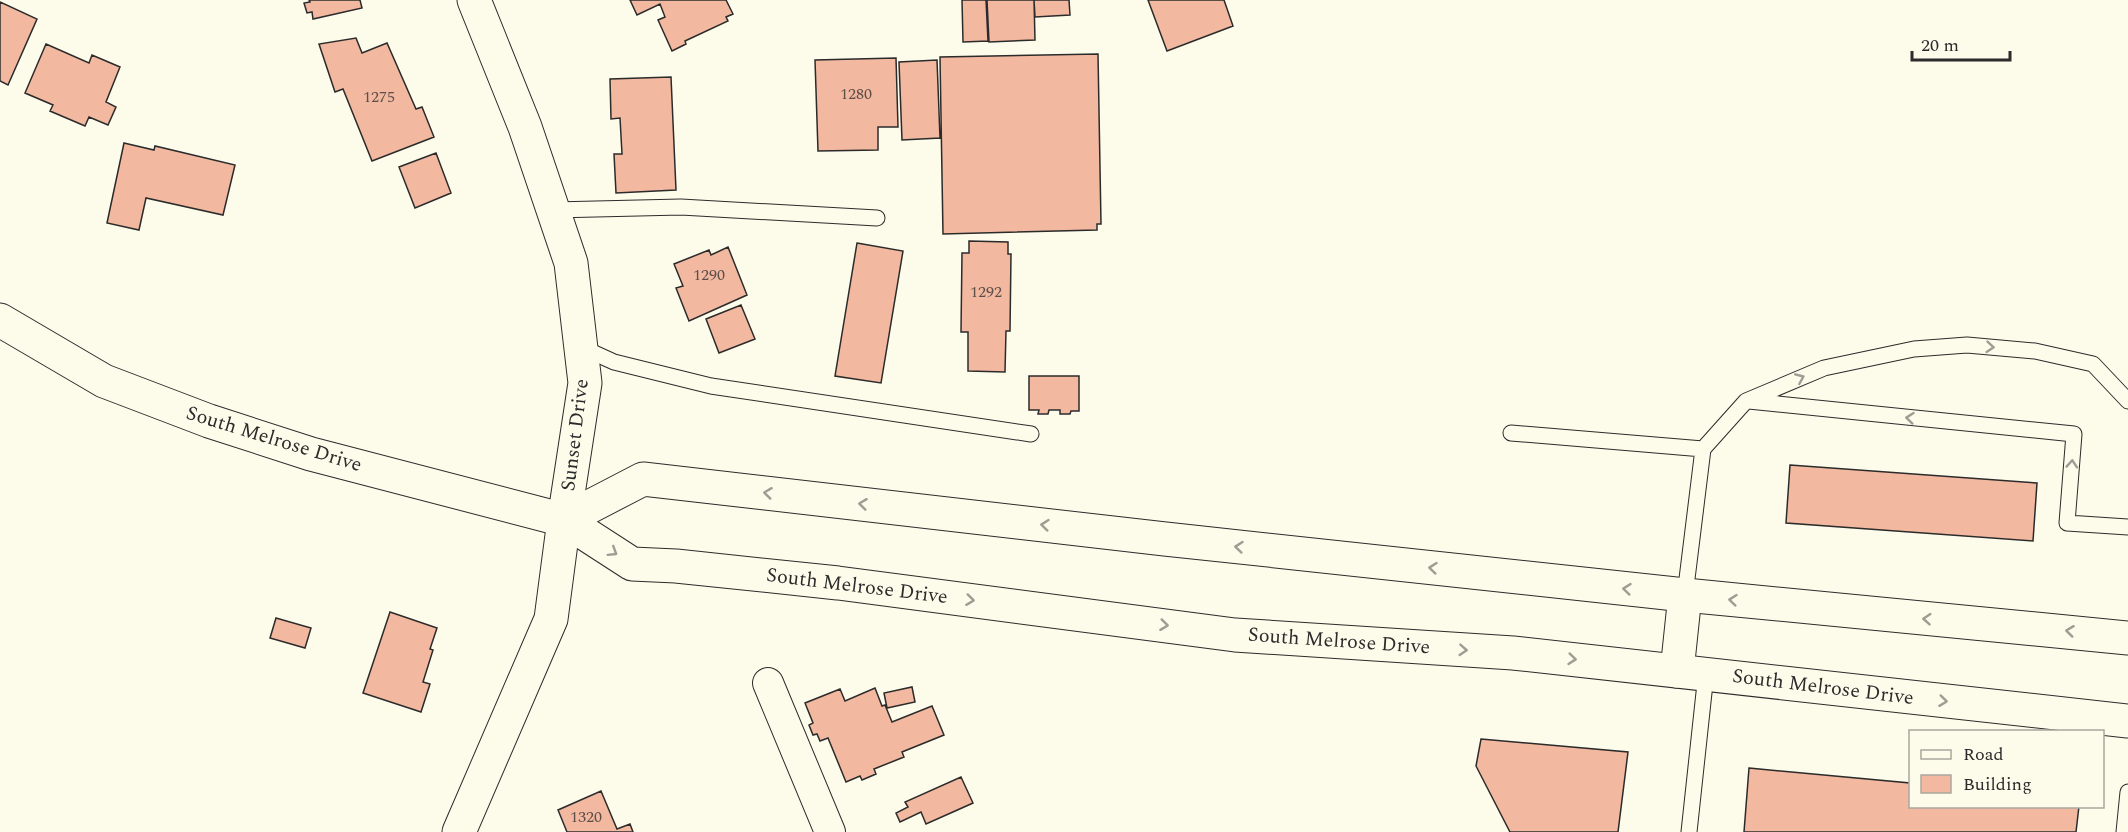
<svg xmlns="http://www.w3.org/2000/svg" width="2128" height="832" viewBox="0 0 2128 832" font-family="Spectral,serif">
<rect width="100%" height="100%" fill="#fdfbea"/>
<!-- building -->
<path fill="#f2b8a0" stroke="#2b2b2b" stroke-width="1.5" d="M 309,0 L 360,0 L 362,8 L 313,19 L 312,12 L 307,13 L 304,3 L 310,2 Z
M 630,0 L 726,0 L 733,14 L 726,17 L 728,21 L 685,41 L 686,44 L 672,51 L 658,20 L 665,17 L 660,4 L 637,15 Z
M 962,0 L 986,0 L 988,41 L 963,42 Z
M 987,0 L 1034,0 L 1035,40 L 989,42 Z
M 1034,0 L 1069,0 L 1070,15 L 1035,17 Z
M 1148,0 L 1224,0 L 1233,26 L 1167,51 Z
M 0,2 L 37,19 L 8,85 L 0,81 Z
M 356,38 L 362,53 L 387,43 L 416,109 L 422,107 L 434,137 L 372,161 L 343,89 L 335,92 L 319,44 Z
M 46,44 L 89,63 L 92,55 L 120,67 L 106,102 L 116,107 L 108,125 L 89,117 L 85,126 L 50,111 L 53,105 L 25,93 Z
M 1098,54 L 1101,224 L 1097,224 L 1097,230 L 943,234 L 940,57 Z
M 896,58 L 898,127 L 878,127 L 878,150 L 818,151 L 815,60 Z
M 937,60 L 940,138 L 902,140 L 899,62 Z
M 671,77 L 676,190 L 616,193 L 614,154 L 622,154 L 620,118 L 611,119 L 610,79 Z
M 124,143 L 154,150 L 155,146 L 235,165 L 223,215 L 146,198 L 139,230 L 107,223 Z
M 436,153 L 451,193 L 415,208 L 399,167 Z
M 969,241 L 1008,242 L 1008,254 L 1011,254 L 1010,331 L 1006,331 L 1005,372 L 968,371 L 968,332 L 961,332 L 962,253 L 969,253 Z
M 857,243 L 903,251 L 881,383 L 835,376 Z
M 728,247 L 747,295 L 689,321 L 676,288 L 683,286 L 674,264 L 709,250 L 711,255 Z
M 741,305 L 755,339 L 719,353 L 706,319 Z
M 1029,376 L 1079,376 L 1079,411 L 1071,411 L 1070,414 L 1060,414 L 1060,410 L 1049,410 L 1048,414 L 1038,414 L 1039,410 L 1029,410 Z
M 1790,465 L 2037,483 L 2033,541 L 1786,523 Z
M 390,612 L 437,628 L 430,649 L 433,650 L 423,682 L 430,684 L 421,712 L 363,693 Z
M 276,618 L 311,628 L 305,648 L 270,638 Z
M 912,687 L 915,702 L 887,708 L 884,693 Z
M 875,688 L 882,706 L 885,705 L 892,722 L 932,706 L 944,735 L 902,752 L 904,757 L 874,769 L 876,774 L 862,780 L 860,776 L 846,782 L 828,738 L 820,741 L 817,734 L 813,735 L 809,725 L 813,723 L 805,703 L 840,689 L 845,701 Z
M 1481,739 L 1628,752 L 1618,832 L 1510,832 L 1476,766 Z
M 1749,768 L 1910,783 L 1910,806 L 2079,806 L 2076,832 L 1744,832 Z
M 961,777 L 973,803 L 926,824 L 921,812 L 900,822 L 896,813 L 908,807 L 905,802 Z
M 601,791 L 617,829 L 630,824 L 633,832 L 567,832 L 558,810 Z"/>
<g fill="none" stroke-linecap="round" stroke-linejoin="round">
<!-- lane casing -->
<g stroke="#2b2b2b" stroke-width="17">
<path id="lane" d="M 553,210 L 681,207 L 877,218
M 581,347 L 614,362 L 711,386 L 1031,434
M 1749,401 L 2074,434 L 2067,523 L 2128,527
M 1511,433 L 1703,449
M 1685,595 L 1703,449 L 1746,401 L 1824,368 L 1914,349 L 1967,345 L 2035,351 L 2093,364 L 2128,401
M 1689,832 L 1706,674
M 2124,832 L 2128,792"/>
</g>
<!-- street casing -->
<g stroke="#2b2b2b" stroke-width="32">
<path id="street" d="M 768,683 L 830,832"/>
</g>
<!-- secondary casing -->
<g stroke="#2b2b2b" stroke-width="35">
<path id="secondary" d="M 1677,671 L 1685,595
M 459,832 L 551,619 L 564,520 L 585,383 L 571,263 L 525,127 L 474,0"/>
</g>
<!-- primary casing -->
<g stroke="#2b2b2b" stroke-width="35">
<path id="primary" d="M 0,320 L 104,381 L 209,421 L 311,454 L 564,520 L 632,564 L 676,566 L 838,583 L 1235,635 L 1513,653 L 2128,721
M 564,520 L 643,479 L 1165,539 L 1685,595 L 2128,638"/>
</g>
<!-- lane -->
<use href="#lane" stroke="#fdfbea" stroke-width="15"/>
<!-- street -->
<use href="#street" stroke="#fdfbea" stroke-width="30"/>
<!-- secondary -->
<use href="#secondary" stroke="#fdfbea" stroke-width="33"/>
<!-- primary -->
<use href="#primary" stroke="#fdfbea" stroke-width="33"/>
</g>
<!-- one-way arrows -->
<defs><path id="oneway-chevron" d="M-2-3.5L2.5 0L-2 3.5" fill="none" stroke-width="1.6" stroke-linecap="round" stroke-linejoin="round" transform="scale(1.5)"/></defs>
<g stroke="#9e9d94">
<use href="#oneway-chevron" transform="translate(1990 347) rotate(5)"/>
<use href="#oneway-chevron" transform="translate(1800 378) rotate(-23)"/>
<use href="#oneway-chevron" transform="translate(1910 418) rotate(-174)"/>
<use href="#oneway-chevron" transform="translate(2072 464) rotate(-86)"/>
<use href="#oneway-chevron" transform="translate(768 493) rotate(-173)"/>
<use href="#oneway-chevron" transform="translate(863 504) rotate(-173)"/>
<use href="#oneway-chevron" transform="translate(1045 525) rotate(-174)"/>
<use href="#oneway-chevron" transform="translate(1239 547) rotate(-174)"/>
<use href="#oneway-chevron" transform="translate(613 552) rotate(32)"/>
<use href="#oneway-chevron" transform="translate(1433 568) rotate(-174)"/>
<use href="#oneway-chevron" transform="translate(1627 589) rotate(-174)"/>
<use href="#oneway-chevron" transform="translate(970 600) rotate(7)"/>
<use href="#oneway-chevron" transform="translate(1733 600) rotate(-174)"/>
<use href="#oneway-chevron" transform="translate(1927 619) rotate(-176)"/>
<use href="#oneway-chevron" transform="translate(1164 625) rotate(7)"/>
<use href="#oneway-chevron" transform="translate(2070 631) rotate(-173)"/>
<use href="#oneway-chevron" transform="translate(1463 650) rotate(4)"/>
<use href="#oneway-chevron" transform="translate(1572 659) rotate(6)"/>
<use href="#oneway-chevron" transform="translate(1943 701) rotate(7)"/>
</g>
<g text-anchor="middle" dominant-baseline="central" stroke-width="4.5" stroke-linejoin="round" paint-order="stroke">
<!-- number labels -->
<g font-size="16" fill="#5d4e48">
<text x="856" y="94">1280</text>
<text x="379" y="97">1275</text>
<text x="709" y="275">1290</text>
<text x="986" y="292">1292</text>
<text x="586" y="817">1320</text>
</g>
<!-- street labels -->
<g font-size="20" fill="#2b2b2b" stroke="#fdfbea">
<text transform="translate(575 435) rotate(-83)">Sunset Drive</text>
<text transform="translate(274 439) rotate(17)">South Melrose Drive</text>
<text transform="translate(857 586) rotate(7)">South Melrose Drive</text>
<text transform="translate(1339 641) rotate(4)">South Melrose Drive</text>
<text transform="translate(1823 687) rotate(7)">South Melrose Drive</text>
</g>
</g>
<!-- legend -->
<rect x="1909" y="730" width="195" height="78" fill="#fdfbea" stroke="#a9a89e" stroke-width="1.5"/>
<rect x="1921" y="750" width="30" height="9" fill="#fdfbea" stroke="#a9a89e" stroke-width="1.5"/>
<text x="1963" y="760" font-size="18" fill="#2b2b2b">Road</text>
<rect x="1921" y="775" width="30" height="18" fill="#f2b8a0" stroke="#a9a89e" stroke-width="1.5"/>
<text x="1963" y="790" font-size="18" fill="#2b2b2b">Building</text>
<!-- scale -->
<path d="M1912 51v9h98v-9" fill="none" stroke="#2b2b2b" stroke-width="3"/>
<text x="1921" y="51" font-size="18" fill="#2b2b2b" stroke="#fdfbea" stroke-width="4.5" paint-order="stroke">20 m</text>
</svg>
